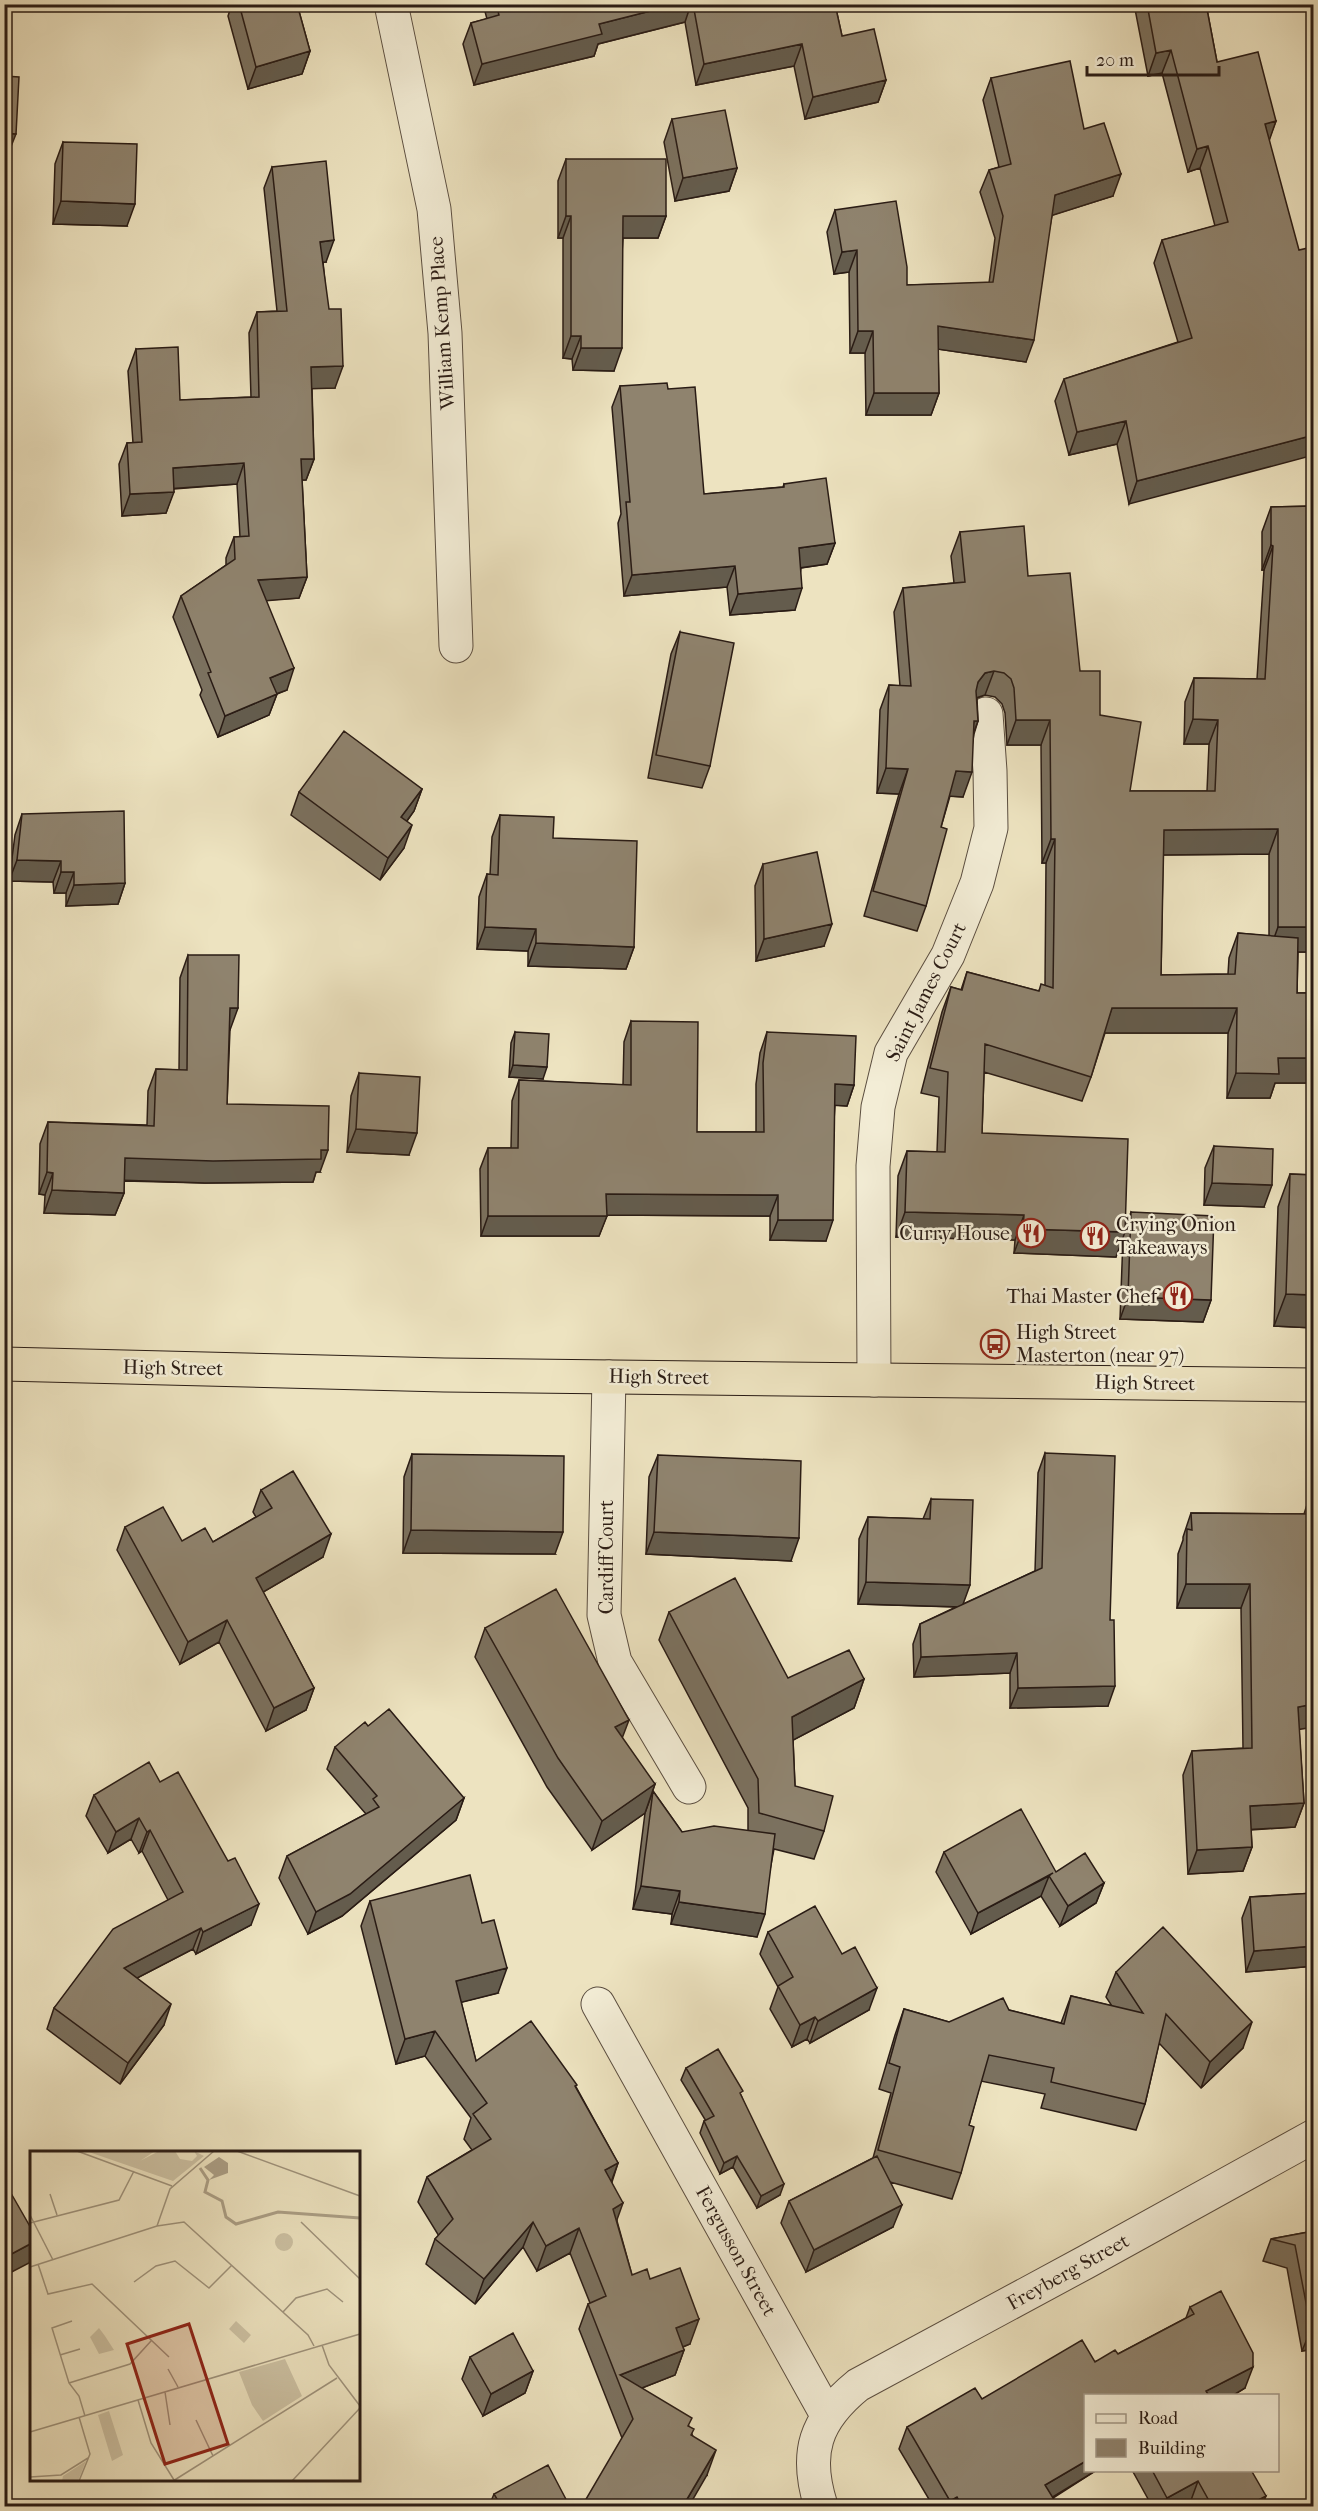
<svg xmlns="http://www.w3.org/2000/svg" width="1318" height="2511" viewBox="0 0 1318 2511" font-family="'IM FELL French Canon',serif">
<rect width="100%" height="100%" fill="#ede3c0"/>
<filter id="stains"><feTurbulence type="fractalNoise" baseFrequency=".00333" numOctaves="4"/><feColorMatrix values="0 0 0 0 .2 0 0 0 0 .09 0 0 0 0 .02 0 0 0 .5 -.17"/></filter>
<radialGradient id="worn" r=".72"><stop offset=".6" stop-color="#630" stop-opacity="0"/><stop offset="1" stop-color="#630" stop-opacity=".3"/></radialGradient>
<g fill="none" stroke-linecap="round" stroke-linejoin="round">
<!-- minor casing -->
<g stroke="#5b4e40" stroke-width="35">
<path id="minor" d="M 391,4 L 434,209 L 445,333 L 456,646
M 609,1377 L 604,1615 L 615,1662 L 689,1787
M 874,1380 L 873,1166 L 878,1107 L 891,1053 L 948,955 L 977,883 L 991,828 L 990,771 L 986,714
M 598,2004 L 827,2415
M 821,2506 C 804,2453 815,2420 858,2385 L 1086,2262 L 1314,2136"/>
</g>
<!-- trunk casing -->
<g stroke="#2a1c15" stroke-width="35">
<path id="trunk" d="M 4,1364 L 444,1375 L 1314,1385"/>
</g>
<!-- minor -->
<use href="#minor" stroke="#f3edd6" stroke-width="33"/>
<!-- trunk -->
<use href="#trunk" stroke="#ede3c0" stroke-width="33"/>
</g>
<!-- wall -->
<path fill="#7b715f" stroke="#2a1c15" stroke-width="1.5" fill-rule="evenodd" d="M 232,4 L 297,4 L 310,51 L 302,74 L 248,89 L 228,16 Z
M 483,4 L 835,4 L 842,36 L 886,80 L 878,102 L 805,119 L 794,66 L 696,85 L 685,22 L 598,44 L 594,56 L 474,85 L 463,44 L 471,23 L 487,19 Z
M 1134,4 L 1206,4 L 1217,62 L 1276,121 L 1129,504 L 1117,444 L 1069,455 L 1055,401 L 1064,379 L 1178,342 L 1154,263 L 1162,240 L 1215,226 L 1200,168 L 1188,172 L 1162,73 L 1148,76 Z
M 991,78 L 1084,129 L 1113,196 L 1052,215 L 1026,362 L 938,349 L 939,393 L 931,415 L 866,415 L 865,353 L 850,353 L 849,272 L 834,274 L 827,232 L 835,210 L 907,285 L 989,283 L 995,238 L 980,192 L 989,170 L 999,167 L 983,100 Z
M 672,119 L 737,168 L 729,191 L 675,201 L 664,142 Z
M 63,142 L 127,226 L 53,224 L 55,164 Z
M 566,159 L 666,216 L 658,238 L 623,238 L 614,371 L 573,370 L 572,359 L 563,358 L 563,238 L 558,238 L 558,181 Z
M 272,167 L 326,262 L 323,262 L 335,388 L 312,388 L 314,459 L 306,480 L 302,480 L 307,577 L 299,598 L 266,600 L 287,690 L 277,694 L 269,715 L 218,737 L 200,695 L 202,690 L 173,617 L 181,596 L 226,565 L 226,558 L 234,537 L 240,537 L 237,484 L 174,489 L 166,513 L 122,516 L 119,464 L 127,443 L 133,443 L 128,371 L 136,349 L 180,400 L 251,397 L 249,333 L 257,312 L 277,311 L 264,188 Z
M 620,386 L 668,389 L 704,494 L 783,487 L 784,484 L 835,543 L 827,564 L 801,568 L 795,610 L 730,615 L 727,587 L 624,596 L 618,523 L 621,514 L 612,407 Z
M 1314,506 L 1314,952 L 1298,952 L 1297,993 L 1314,993 L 1314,1083 L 1275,1083 L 1270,1098 L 1227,1098 L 1228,1033 L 1105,1033 L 1091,1077 L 1082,1101 L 984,1072 L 982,1133 L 1125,1230 L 1131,1212 L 1211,1300 L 1203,1322 L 1120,1319 L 1123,1238 L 1116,1257 L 1014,1253 L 1015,1240 L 896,1237 L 898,1176 L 907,1151 L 937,1152 L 939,1097 L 921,1093 L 942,1012 L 951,987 L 961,990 L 967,972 L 1038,991 L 1045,985 L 1046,863 L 1042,863 L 1041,745 L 1007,745 L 1005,713 L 1002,704 L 995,697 L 985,695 L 977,698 L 978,721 L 974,734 L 963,797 L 950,796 L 941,827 L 926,906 L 917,931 L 864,916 L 899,794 L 877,793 L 880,710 L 889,685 L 900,686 L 894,612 L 903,588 L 954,583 L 951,556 L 960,532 L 1028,576 L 1080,671 L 1100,715 L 1130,791 L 1207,791 L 1209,744 L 1184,744 L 1185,702 L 1194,678 L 1257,679 L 1264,570 L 1262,570 L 1262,532 L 1271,507 ZM 1269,854 L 1269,936 L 1238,933 L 1229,958 L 1228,974 L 1161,975 L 1163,855 Z
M 680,632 L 710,766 L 702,788 L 648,778 L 671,654 Z
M 422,789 L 414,811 L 407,821 L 404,848 L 380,880 L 291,815 L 299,792 Z
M 22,814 L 125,883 L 118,904 L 66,906 L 66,893 L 54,893 L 53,882 L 9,881 L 15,835 Z
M 500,815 L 553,838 L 634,947 L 626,969 L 528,966 L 528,951 L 477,949 L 479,897 L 487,874 L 490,875 L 492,837 Z
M 763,864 L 824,946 L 756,961 L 755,886 Z
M 188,955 L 230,1030 L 227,1104 L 320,1172 L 316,1172 L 313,1182 L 205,1183 L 124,1181 L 124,1193 L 115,1215 L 44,1213 L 45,1195 L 39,1194 L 40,1144 L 48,1122 L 147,1125 L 148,1091 L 156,1069 L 179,1070 L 180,978 Z
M 631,1021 L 697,1132 L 756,1132 L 756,1084 L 760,1053 L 767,1032 L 854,1085 L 847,1106 L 835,1105 L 826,1241 L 770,1240 L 770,1216 L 607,1215 L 599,1236 L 481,1236 L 480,1169 L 488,1148 L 511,1148 L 512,1101 L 519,1080 L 623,1085 L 624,1042 Z
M 515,1032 L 543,1079 L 509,1077 L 511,1043 Z
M 359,1073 L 409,1155 L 347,1152 L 351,1096 Z
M 1214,1146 L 1264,1207 L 1204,1205 L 1205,1168 Z
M 1290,1174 L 1314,1175 L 1314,1328 L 1274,1326 L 1278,1207 Z
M 1045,1453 L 1110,1620 L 1108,1706 L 1010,1708 L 1010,1673 L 914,1677 L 913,1644 L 920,1624 L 956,1607 L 858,1604 L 859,1539 L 868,1517 L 923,1519 L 931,1499 L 963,1604 L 1035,1571 L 1038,1473 Z
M 412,1454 L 555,1554 L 403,1553 L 404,1477 Z
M 658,1455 L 791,1561 L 646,1554 L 649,1477 Z
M 1312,1489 L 1314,1489 L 1299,1730 L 1304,1803 L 1295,1827 L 1251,1830 L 1252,1847 L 1243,1871 L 1188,1874 L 1183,1775 L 1192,1751 L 1243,1748 L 1241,1608 L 1177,1608 L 1178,1554 L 1183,1540 L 1183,1537 L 1191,1513 L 1304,1514 Z
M 261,1490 L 323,1557 L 263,1592 L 314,1688 L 306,1710 L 266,1731 L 219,1642 L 180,1664 L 117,1550 L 125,1527 L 182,1541 L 213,1542 L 256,1517 L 253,1512 Z
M 669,1612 L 788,1678 L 864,1679 L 854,1708 L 793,1740 L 795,1786 L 824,1831 L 814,1859 L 774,1849 L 757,1937 L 671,1924 L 672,1914 L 633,1909 L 645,1813 L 653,1791 L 682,1832 L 748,1831 L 748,1808 L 659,1640 Z
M 485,1628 L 655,1784 L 645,1813 L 592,1850 L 547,1787 L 475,1657 Z
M 335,1747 L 464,1798 L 456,1820 L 342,1916 L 308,1934 L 279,1878 L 287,1856 L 366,1814 L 327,1769 Z
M 160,1782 L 251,1925 L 196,1954 L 193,1949 L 137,1978 L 164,2025 L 120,2084 L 47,2029 L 54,2008 L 168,1900 L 142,1851 L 139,1853 L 131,1839 L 108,1853 L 86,1816 L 94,1795 Z
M 944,1852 L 1056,1872 L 1104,1883 L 1096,1903 L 1060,1926 L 1041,1896 L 971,1934 L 936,1872 Z
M 1314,1893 L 1314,1966 L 1246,1972 L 1242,1918 L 1250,1897 Z
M 370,1901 L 498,1993 L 461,2002 L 476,2061 L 576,2087 L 618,2163 L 612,2182 L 617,2221 L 632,2275 L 650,2279 L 690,2344 L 683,2347 L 684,2350 L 675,2375 L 642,2388 L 689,2426 L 707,2475 L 622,2438 L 579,2329 L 588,2304 L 590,2303 L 570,2253 L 537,2271 L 523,2247 L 475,2304 L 426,2264 L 435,2239 L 439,2236 L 418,2202 L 427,2177 L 472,2150 L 464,2139 L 471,2118 L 425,2056 L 396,2064 L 361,1926 Z
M 768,1932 L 869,2010 L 810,2043 L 807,2039 L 792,2047 L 770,2009 L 778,1987 L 760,1954 Z
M 1116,1972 L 1243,2048 L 1201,2088 L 1159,2043 L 1145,2104 L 1136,2130 L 1041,2108 L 1045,2094 L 981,2081 L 969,2125 L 961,2173 L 952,2199 L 890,2182 L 893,2227 L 806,2272 L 781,2223 L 789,2201 L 873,2158 L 891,2093 L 879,2089 L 895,2035 L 904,2009 L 949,2022 L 1009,2010 L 1061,2023 L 1071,1996 L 1112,2006 L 1106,1997 Z
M 686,2068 L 741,2095 L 780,2195 L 757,2208 L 733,2167 L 720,2174 L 700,2133 L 704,2121 L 706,2121 L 681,2080 Z
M 1314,2231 L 1314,2349 L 1302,2351 L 1287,2268 L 1263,2261 L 1271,2239 Z
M 1190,2307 L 1245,2388 L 1232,2396 L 1086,2396 L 1097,2470 L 1053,2498 L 1058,2506 L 933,2506 L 899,2449 L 907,2427 L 982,2399 L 1118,2354 L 1186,2318 Z
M 470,2357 L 533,2371 L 525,2393 L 483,2416 L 462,2379 Z
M 1132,2470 L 1251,2470 L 1262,2506 L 1192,2506 L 1190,2503 L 1183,2506 L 1152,2506 Z
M 494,2494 L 569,2505 L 568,2506 L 489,2506 Z"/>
<!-- shaded-wall -->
<path fill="#645c4d" stroke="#2a1c15" stroke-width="1.5" d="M 678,4 L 691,4 L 685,22 L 598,44 L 594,56 L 474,85 L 482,64 L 599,24 Z
M 802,44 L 794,66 L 696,85 L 704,64 Z
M 1171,50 L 1162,73 L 1148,76 L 1156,53 Z
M 310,51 L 302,74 L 248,89 L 256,67 Z
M 886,80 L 878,102 L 805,119 L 813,97 Z
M 1276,121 L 1268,144 L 1265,124 Z
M 4,133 L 16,134 L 8,154 L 4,154 Z
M 1208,146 L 1200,168 L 1188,172 L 1197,149 Z
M 737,168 L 729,191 L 675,201 L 683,178 Z
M 1121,174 L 1113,196 L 1047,217 L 1055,195 Z
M 61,201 L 135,204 L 127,226 L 53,224 Z
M 566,216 L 571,216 L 563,238 L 558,238 Z
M 623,216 L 666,216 L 658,238 L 615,238 Z
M 334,240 L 326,262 L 312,263 L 320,242 Z
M 857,250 L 849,272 L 834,274 L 842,252 Z
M 938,326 L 1034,340 L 1026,362 L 930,348 Z
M 858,331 L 873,331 L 865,353 L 850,353 Z
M 571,336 L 581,336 L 572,359 L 563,358 Z
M 581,348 L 622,348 L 614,371 L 573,370 Z
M 343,366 L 335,388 L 303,389 L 311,367 Z
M 874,393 L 939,393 L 931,415 L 866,415 Z
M 1126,421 L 1117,444 L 1069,455 L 1077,432 Z
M 1314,435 L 1314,455 L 1129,504 L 1137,481 Z
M 301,459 L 314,459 L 306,480 L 293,480 Z
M 244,463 L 237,484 L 166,489 L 173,468 Z
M 174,492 L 166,513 L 122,516 L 130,494 Z
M 835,543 L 827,564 L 792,569 L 799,548 Z
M 1271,545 L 1273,546 L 1264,570 L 1262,570 Z
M 735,566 L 727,587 L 624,596 L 632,575 Z
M 307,577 L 299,598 L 250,602 L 258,580 Z
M 802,588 L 795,610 L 730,615 L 738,594 Z
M 294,668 L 287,690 L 262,699 L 270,678 Z
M 994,671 L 985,695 L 976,698 L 969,706 L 978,682 L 985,673 Z
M 277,694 L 269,715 L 218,737 L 225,716 Z
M 1193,719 L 1218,720 L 1209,744 L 1184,744 Z
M 1016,720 L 1050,720 L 1041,745 L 1007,745 Z
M 974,721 L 978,721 L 969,745 Z
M 886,768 L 908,769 L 899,794 L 877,793 Z
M 956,771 L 972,772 L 963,797 L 947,796 Z
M 422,789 L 414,811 L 393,840 L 401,817 Z
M 412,825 L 404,848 L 380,880 L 388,858 Z
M 1278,829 L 1269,854 L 1155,855 L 1164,830 Z
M 1051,839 L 1055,839 L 1046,863 L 1042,863 Z
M 17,860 L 61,861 L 53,882 L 9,881 Z
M 61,872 L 74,872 L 66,893 L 54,893 Z
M 125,883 L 118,904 L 66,906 L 74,885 Z
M 832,924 L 824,946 L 756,961 L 764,939 Z
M 485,927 L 536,929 L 528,951 L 477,949 Z
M 1278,927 L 1314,927 L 1314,952 L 1269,952 Z
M 536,943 L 634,947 L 626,969 L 528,966 Z
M 4,999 L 8,999 L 4,1008 Z
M 230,1008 L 238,1008 L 230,1030 L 222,1030 Z
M 1112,1008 L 1237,1008 L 1228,1033 L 1103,1033 Z
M 1278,1058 L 1314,1058 L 1314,1083 L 1275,1083 L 1270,1098 L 1227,1098 L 1236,1073 Z
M 513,1065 L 547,1067 L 543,1079 L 509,1077 Z
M 835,1084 L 854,1085 L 847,1106 L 828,1105 Z
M 356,1129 L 417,1133 L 409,1155 L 347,1152 Z
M 321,1150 L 328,1150 L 320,1172 L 316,1172 L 313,1182 L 205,1183 L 117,1180 L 125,1158 Z
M 47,1172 L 53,1173 L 45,1195 L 39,1194 Z
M 1212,1183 L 1272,1185 L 1264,1207 L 1204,1205 Z
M 52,1190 L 124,1193 L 115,1215 L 44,1213 Z
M 606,1194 L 778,1195 L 770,1216 L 599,1215 Z
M 905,1212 L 1024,1215 L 1015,1240 L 896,1237 Z
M 488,1216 L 607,1216 L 599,1236 L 481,1236 Z
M 778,1220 L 833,1220 L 826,1241 L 770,1240 Z
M 1023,1229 L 1125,1232 L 1116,1257 L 1014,1253 Z
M 1286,1294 L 1314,1295 L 1314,1328 L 1274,1326 Z
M 1128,1297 L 1211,1300 L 1203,1322 L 1120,1319 Z
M 411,1530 L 563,1532 L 555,1554 L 403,1553 Z
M 654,1532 L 799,1538 L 791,1561 L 646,1554 Z
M 331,1534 L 323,1557 L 248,1601 L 256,1578 Z
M 866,1582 L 970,1585 L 962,1607 L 858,1604 Z
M 1186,1584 L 1250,1584 L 1241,1608 L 1177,1608 Z
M 227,1620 L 219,1642 L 180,1664 L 188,1642 Z
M 1017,1653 L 1010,1673 L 914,1677 L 921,1657 Z
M 864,1679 L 854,1708 L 782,1746 L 792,1717 Z
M 1115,1686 L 1108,1706 L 1010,1708 L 1018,1688 Z
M 314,1688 L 306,1710 L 266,1731 L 274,1708 Z
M 1314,1704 L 1314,1727 L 1289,1731 L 1298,1707 Z
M 629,1720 L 618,1749 L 615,1727 Z
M 655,1784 L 645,1813 L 592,1850 L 602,1821 Z
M 464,1798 L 456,1820 L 342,1916 L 308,1934 L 316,1912 Z
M 1304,1803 L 1295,1827 L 1241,1830 L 1250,1806 Z
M 139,1818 L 131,1839 L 108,1853 L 116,1832 Z
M 150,1830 L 142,1851 L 139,1853 L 147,1832 Z
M 1252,1847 L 1243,1871 L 1188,1874 L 1197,1850 Z
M 1049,1876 L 1041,1896 L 971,1934 L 978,1913 Z
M 1104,1883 L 1096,1903 L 1060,1926 L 1068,1906 Z
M 641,1886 L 680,1891 L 672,1914 L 633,1909 Z
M 679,1902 L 765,1914 L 757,1937 L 671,1924 Z
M 259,1904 L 251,1925 L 196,1954 L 203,1932 Z
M 201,1928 L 193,1949 L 116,1989 L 124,1968 Z
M 1314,1946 L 1314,1966 L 1246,1972 L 1254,1951 Z
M 507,1968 L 498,1993 L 447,2006 L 456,1981 Z
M 877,1988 L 869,2010 L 810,2043 L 818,2021 Z
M 171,2004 L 164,2025 L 120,2084 L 128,2063 Z
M 815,2017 L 807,2039 L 792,2047 L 800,2025 Z
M 1252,2022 L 1243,2048 L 1201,2088 L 1210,2062 Z
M 435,2031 L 425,2056 L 396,2064 L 405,2039 Z
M 737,2156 L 733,2167 L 720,2174 L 724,2163 Z
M 618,2163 L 609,2188 L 605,2170 Z
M 784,2184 L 780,2195 L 757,2208 L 761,2196 Z
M 623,2203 L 614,2228 L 613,2209 Z
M 902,2205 L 893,2227 L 806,2272 L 814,2250 Z
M 533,2222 L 523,2247 L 475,2304 L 484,2279 Z
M 579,2228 L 570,2253 L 537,2271 L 546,2246 Z
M 32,2243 L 32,2256 L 29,2263 L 4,2276 L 4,2258 Z
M 699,2319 L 690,2344 L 667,2353 L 676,2328 Z
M 1314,2328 L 1314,2349 L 1302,2351 L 1311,2329 Z
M 684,2350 L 675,2375 L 624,2395 L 620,2375 Z
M 1253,2367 L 1245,2388 L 1232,2396 L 1205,2396 L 1206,2391 Z
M 533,2371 L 525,2393 L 483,2416 L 491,2394 Z
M 716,2450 L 707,2475 L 689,2506 L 683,2506 Z
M 1086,2461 L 1086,2470 L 1097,2470 L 1038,2506 L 1045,2485 Z
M 1198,2481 L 1190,2503 L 1183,2506 L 1164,2506 L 1167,2498 Z
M 1266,2496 L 1262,2506 L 1247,2506 Z
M 957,2497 L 953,2506 L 948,2506 L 950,2501 Z"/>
<!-- building -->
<path fill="#8f836e" stroke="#2a1c15" stroke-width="1.5" d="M 239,4 L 297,4 L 310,51 L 256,67 Z
M 496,4 L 678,4 L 599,24 L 602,34 L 482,64 L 471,23 L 499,15 Z
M 693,4 L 835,4 L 842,36 L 874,29 L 886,80 L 813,97 L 802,44 L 704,64 Z
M 1147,4 L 1206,4 L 1217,62 L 1258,52 L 1276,121 L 1265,124 L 1299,250 L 1308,248 L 1314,265 L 1314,306 L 1312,307 L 1314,313 L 1314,435 L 1137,481 L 1126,421 L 1077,432 L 1064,379 L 1192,338 L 1162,240 L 1228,222 L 1208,146 L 1197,149 L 1171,50 L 1156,53 Z
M 1070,61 L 1084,129 L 1104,123 L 1121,174 L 1055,195 L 1034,340 L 938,326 L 939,393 L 874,393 L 873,331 L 858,331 L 857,250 L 842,252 L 835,210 L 896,201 L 907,267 L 907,285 L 993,282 L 1003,216 L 989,170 L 1011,164 L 991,78 Z
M 4,76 L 19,77 L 16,134 L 4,133 Z
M 725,110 L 737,168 L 683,178 L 672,119 Z
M 63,142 L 137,144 L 135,204 L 61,201 Z
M 566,159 L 666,159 L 666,216 L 623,216 L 622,348 L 581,348 L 581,336 L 571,336 L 571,216 L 566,216 Z
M 326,161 L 334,240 L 320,242 L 329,309 L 341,309 L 343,366 L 311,367 L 314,459 L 301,459 L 307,577 L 258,580 L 294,668 L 270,678 L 277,694 L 225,716 L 208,673 L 211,672 L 181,596 L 235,559 L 234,537 L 249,536 L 244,463 L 173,468 L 174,492 L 130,494 L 127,443 L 142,442 L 136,349 L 178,347 L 180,400 L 259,397 L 257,312 L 287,311 L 272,167 Z
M 667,383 L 668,389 L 695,387 L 704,494 L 784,487 L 784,484 L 826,478 L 835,543 L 799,548 L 802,588 L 738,594 L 735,566 L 632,575 L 626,502 L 630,502 L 620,386 Z
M 1314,506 L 1314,927 L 1278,927 L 1278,829 L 1164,830 L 1161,975 L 1235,974 L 1238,933 L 1298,938 L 1297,993 L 1314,993 L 1314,1058 L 1278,1058 L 1279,1074 L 1236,1073 L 1237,1008 L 1112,1008 L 1091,1077 L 985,1044 L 982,1133 L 1128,1139 L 1125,1232 L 1023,1229 L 1024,1215 L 905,1212 L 907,1151 L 945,1152 L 948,1072 L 930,1068 L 951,987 L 962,990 L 967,972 L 1039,991 L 1041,984 L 1053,988 L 1055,839 L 1051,839 L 1050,720 L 1016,720 L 1014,688 L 1011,679 L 1004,673 L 994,671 L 985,673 L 978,682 L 976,691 L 978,721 L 974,721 L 972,772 L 956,771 L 941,827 L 947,829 L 926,906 L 873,891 L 908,769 L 886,768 L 889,685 L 911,686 L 903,588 L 965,582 L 960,532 L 1024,526 L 1028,576 L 1070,573 L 1080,671 L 1100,671 L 1100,715 L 1141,722 L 1130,791 L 1215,791 L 1218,720 L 1193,719 L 1194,678 L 1265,679 L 1273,546 L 1271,545 L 1271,507 Z
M 680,632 L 734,643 L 710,766 L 656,755 Z
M 344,731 L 422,789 L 401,817 L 412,825 L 388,858 L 299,792 Z
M 124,811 L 125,883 L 74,885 L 74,872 L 61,872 L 61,861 L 17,860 L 22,814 Z
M 500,815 L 554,817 L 553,838 L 637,841 L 634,947 L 536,943 L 536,929 L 485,927 L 487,874 L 498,875 Z
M 817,852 L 832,924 L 764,939 L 763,864 Z
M 188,955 L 239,955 L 238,1008 L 230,1008 L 227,1104 L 329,1106 L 328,1150 L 321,1150 L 321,1159 L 213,1161 L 125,1158 L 124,1193 L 52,1190 L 53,1173 L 47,1172 L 48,1122 L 154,1126 L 156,1069 L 187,1070 Z
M 4,958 L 8,958 L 8,999 L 4,999 Z
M 631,1021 L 698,1022 L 697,1132 L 764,1132 L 763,1063 L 767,1032 L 856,1036 L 854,1085 L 835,1084 L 833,1220 L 778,1220 L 778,1195 L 606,1194 L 607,1216 L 488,1216 L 488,1148 L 518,1148 L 519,1080 L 631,1085 Z
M 515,1032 L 549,1034 L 547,1067 L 513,1065 Z
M 359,1073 L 420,1077 L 417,1133 L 356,1129 Z
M 1214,1146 L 1273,1149 L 1272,1185 L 1212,1183 Z
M 1290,1174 L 1314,1175 L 1314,1295 L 1286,1294 Z
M 1131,1212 L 1214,1216 L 1211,1300 L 1128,1297 Z
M 1045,1453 L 1115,1456 L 1110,1620 L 1114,1620 L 1115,1686 L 1018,1688 L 1017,1653 L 921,1657 L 920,1624 L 1042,1568 Z
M 412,1454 L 564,1456 L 563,1532 L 411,1530 Z
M 658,1455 L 801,1461 L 799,1538 L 654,1532 Z
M 293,1471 L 331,1534 L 256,1578 L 314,1688 L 274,1708 L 227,1620 L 188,1642 L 125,1527 L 163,1507 L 182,1541 L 205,1528 L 213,1542 L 272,1508 L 261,1490 Z
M 1312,1489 L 1314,1489 L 1314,1704 L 1298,1707 L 1304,1803 L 1250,1806 L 1252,1847 L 1197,1850 L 1192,1751 L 1252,1748 L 1250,1584 L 1186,1584 L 1187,1529 L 1192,1530 L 1191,1513 L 1312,1514 Z
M 931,1499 L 973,1500 L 970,1585 L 866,1582 L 868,1517 L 930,1519 Z
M 735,1578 L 788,1678 L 849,1650 L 864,1679 L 792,1717 L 795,1786 L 833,1796 L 824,1831 L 759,1813 L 758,1779 L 669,1612 Z
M 556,1589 L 629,1720 L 615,1727 L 655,1784 L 602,1821 L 558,1758 L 485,1628 Z
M 389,1709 L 464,1798 L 350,1894 L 316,1912 L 287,1856 L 379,1807 L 373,1799 L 377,1796 L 335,1747 L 365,1722 L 368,1726 Z
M 149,1762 L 160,1782 L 178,1772 L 228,1861 L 235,1858 L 259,1904 L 203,1932 L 201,1928 L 124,1968 L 171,2004 L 128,2063 L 54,2008 L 113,1929 L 183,1892 L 150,1830 L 147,1832 L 139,1818 L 116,1832 L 94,1795 Z
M 653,1791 L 682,1832 L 714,1826 L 775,1834 L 765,1914 L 679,1902 L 680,1891 L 641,1886 Z
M 1021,1809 L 1056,1872 L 1085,1853 L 1104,1883 L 1068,1906 L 1049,1876 L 1053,1873 L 978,1913 L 944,1852 Z
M 470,1875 L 482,1923 L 494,1920 L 507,1968 L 456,1981 L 476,2061 L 531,2021 L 577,2085 L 575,2086 L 618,2163 L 605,2170 L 623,2203 L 613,2209 L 632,2275 L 647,2269 L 650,2279 L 680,2268 L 699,2319 L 676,2328 L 684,2350 L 620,2375 L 692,2418 L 688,2426 L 694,2429 L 691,2435 L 716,2450 L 683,2506 L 582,2506 L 633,2419 L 588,2304 L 606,2296 L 579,2228 L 546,2246 L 533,2222 L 484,2279 L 435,2239 L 453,2219 L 427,2177 L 491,2139 L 473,2114 L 487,2103 L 435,2031 L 405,2039 L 370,1901 Z
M 1314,1893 L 1314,1946 L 1254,1951 L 1250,1897 Z
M 815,1906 L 842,1954 L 855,1947 L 877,1988 L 818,2021 L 815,2017 L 800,2025 L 778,1986 L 793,1977 L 768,1932 Z
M 1163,1927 L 1252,2022 L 1210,2062 L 1166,2014 L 1145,2104 L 1051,2082 L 1054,2068 L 989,2055 L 969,2125 L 974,2127 L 961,2173 L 878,2150 L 900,2067 L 889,2063 L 904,2009 L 949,2022 L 1003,1998 L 1009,2010 L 1064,2024 L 1071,1996 L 1143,2013 L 1116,1972 Z
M 718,2049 L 743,2091 L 740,2093 L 784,2184 L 761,2196 L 737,2156 L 724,2163 L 704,2121 L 714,2116 L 686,2068 Z
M 877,2156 L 902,2205 L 814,2250 L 789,2201 Z
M 12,2195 L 32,2230 L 32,2243 L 4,2258 L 4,2199 Z
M 1314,2231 L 1314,2328 L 1311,2329 L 1295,2245 L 1271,2239 Z
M 1221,2291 L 1253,2353 L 1253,2367 L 1206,2391 L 1209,2396 L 1086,2396 L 1086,2461 L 1045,2485 L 1058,2506 L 962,2506 L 957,2497 L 950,2501 L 907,2427 L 975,2388 L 982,2399 L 1082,2340 L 1095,2362 L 1115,2350 L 1118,2354 L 1194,2314 L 1190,2307 Z
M 513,2333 L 533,2371 L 491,2394 L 470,2357 Z
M 548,2465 L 569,2505 L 566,2506 L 501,2506 L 494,2494 Z
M 1152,2470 L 1251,2470 L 1266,2496 L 1247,2506 L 1212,2506 L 1198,2481 L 1167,2498 Z"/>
<!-- icons -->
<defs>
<g id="restaurant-ring" transform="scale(1.5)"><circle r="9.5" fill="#f3edd6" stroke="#8f2418" stroke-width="1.5"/><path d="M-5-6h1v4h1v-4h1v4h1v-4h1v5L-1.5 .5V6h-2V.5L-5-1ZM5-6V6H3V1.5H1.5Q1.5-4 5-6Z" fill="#8f2418"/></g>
<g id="bus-ring" transform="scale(1.5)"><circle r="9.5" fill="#f3edd6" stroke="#8f2418" stroke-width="1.5"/><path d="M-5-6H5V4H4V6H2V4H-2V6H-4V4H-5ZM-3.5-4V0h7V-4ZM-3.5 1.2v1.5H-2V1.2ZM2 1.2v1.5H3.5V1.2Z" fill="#8f2418"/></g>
</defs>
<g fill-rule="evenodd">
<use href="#restaurant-ring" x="1031" y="1233"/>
<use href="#restaurant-ring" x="1095" y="1236"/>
<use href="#restaurant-ring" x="1178" y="1296"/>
<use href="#bus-ring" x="995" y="1344"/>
</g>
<g text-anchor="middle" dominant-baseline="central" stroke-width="5" stroke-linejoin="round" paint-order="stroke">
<!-- street labels -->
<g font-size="20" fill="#2a1c15" stroke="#f3edd6">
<text transform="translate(442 323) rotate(-94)">William Kemp Place</text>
<text transform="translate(926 992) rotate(-63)">Saint James Court</text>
<text transform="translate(173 1368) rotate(1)">High Street</text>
<text transform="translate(659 1377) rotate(1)">High Street</text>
<text transform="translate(1145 1383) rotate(1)">High Street</text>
<text transform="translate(606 1557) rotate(-90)">Cardiff Court</text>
<text transform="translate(736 2251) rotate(61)">Fergusson Street</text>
<text transform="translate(1068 2272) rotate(-29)">Freyberg Street</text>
</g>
<!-- poi labels -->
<g font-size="20" fill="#2a1c15" stroke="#f3edd6" text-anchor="start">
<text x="1116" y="1224">Crying Onion<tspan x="1116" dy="23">Takeaways</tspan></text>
<text x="1010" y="1233" text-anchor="end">Curry House</text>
<text x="1157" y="1296" text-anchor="end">Thai Master Chef</text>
<text x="1016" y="1332">High Street<tspan x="1016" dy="23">Masterton (near 97)</tspan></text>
</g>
</g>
<!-- overview -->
<g transform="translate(30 2151)">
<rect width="330" height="330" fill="#ede3c0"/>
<path d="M 56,0 L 125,0 L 110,10 L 129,0 L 145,0 L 150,8 L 162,10 L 167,5 L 164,0 L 174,5 L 143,30 ZM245 91a9 9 0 1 1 18 0a9 9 0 1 1-18 0ZM 206,170 L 221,184 L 214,192 L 199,178 ZM 69,177 L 75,185 L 84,199 L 69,203 L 60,186 ZM 255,208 L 272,245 L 233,270 L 222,254 L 209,221 ZM 79,260 L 93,304 L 82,310 L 68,264 ZM 56,310 L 48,330 L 32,330 L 33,325 Z" fill="#ccc1a3"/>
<path d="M 189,6 L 198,12 L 198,22 L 179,29 L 184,24 L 174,16 Z" fill="#ab9f86"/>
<path fill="none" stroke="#ab9f86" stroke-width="3" d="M 170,17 L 178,29 L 175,41 L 192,50 L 196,66 L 206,73 L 248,61 L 330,67"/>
<path fill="none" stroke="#9f937c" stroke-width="1.5" d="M 47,0 L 142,35M 207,0 L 330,45M 20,43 L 27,64M 0,64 L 23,109M 271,71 L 330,128M 0,72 L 89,49 L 104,20M 127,75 L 140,38 L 184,0M 8,113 L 18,143 L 62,133 L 139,206M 0,116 L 127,75 L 154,71 L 278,184 L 284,195M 104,131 L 126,115 L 145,110 L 179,137 L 202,114M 253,161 L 266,147 L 297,138 L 313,151M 42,170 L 22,177 L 39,232 L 49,245 L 55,265M 292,194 L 299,214 L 330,255M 30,204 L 50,198M 138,218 L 148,236M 39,232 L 100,213 L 121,190M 135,241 L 140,274M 108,249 L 121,292 L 144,329M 166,269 L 183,305M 0,281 L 330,183M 0,326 L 31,324 L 58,307M 49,330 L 60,303 L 49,266M 143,330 L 307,227M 262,330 L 330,257"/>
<path fill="#8f2418" fill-opacity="0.15" stroke="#8f2418" stroke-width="3" d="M 159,173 L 198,293 L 135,313 L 97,193 Z"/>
<rect width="330" height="330" fill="none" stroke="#2a1c15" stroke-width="3"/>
</g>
<!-- margin -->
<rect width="1318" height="2511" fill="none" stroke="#ede3c0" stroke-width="24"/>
<rect x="6" y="6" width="1306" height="2499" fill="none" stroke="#2a1c15" stroke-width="3"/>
<rect x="12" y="12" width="1294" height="2487" fill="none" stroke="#2a1c15" stroke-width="1.5"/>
<!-- legend -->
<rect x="1084" y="2394" width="195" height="78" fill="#f3edd6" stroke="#a39989" stroke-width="1.5"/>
<rect x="1096" y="2414" width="30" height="9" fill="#f3edd6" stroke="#a39989" stroke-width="1.5"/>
<text x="1138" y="2424" font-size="18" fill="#2a1c15">Road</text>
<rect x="1096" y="2439" width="30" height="18" fill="#8f836e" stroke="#a39989" stroke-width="1.5"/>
<text x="1138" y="2454" font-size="18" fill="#2a1c15">Building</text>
<!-- scale -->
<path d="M1087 66v9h132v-9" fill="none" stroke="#2a1c15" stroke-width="3"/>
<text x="1096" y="66" font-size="18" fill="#2a1c15" stroke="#f3edd6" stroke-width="4.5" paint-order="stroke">20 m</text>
<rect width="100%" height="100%" filter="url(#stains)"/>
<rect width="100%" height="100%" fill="url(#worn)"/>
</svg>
